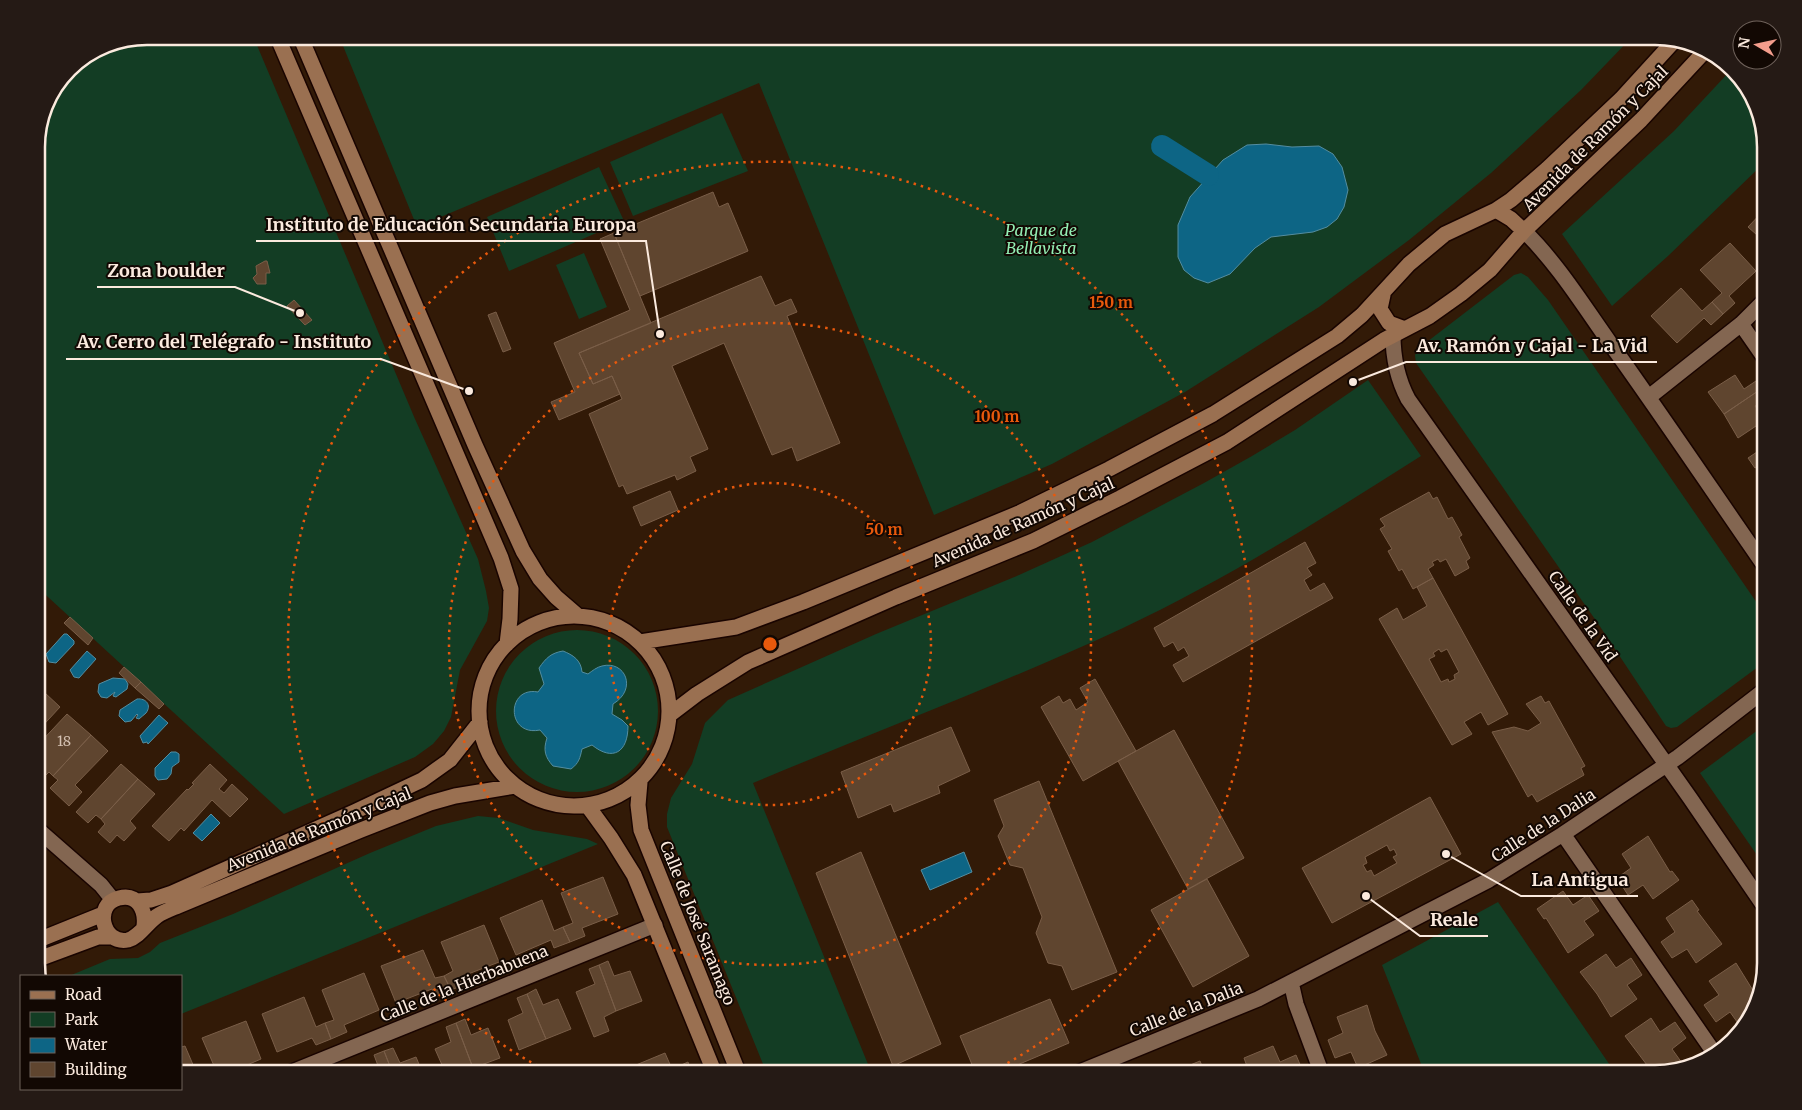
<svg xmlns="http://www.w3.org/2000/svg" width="1802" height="1110" viewBox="0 0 1802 1110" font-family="Merriweather,serif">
<rect width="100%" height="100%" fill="#321a07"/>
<!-- green -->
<path fill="#133d24" d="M 147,36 L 253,36 L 415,419 L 478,559 L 486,591 L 489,608 L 487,621 L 460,670 L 451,717 L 444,731 L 433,744 L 415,757 L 284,814 L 36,586 L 36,140 L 45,104 L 69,68 L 105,45 Z
M 339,36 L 1633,36 L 1581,90 L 1491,173 L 1409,240 L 1319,307 L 1185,392 L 1052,464 L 934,515 L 759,83 L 417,227 Z
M 1730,71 L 1751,91 L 1766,140 L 1766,161 L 1668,256 L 1612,306 L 1562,234 L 1674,131 Z
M 722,113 L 748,171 L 633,216 L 610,162 Z
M 599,167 L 624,221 L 509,271 L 487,217 Z
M 584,253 L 607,307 L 579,319 L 556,265 Z
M 1521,273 L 1528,277 L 1548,300 L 1766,616 L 1766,661 L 1677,727 L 1671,728 L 1666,726 L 1599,625 L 1416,363 L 1415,355 L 1419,348 L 1514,275 Z
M 1368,380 L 1421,456 C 1325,517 1227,579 1123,628 C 1002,684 877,731 753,783 L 872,1074 L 767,1074 L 667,827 L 667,814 L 671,798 L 692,764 L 705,723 L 728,700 L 876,634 L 1019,575 L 1092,542 L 1204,483 L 1252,456 L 1295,430 Z
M496 711a81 81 0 1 1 162 0a81 81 0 1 1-162 0Z
M 1766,724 L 1766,868 L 1700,773 Z
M 478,816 L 499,818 L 533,830 L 587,839 L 598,844 L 181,1014 L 181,976 L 69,976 L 110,959 L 138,958 L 150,952 L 160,943 L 233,914 L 370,853 L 436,826 Z
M 1498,902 L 1616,1074 L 1425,1074 L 1382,965 Z"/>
<!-- water -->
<path fill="#0d6585" stroke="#548da0" d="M 1266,144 L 1292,147 L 1319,146 L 1333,154 L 1342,167 L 1348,190 L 1344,207 L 1337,219 L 1327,227 L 1313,232 L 1271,237 L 1255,248 L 1230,274 L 1208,283 L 1194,278 L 1184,270 L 1178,257 L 1178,225 L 1190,197 L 1223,160 L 1247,145 Z
M 64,634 L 67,634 L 74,641 L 74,644 L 56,663 L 49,662 L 46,654 Z
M 87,651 L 96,659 L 79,678 L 74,677 L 70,670 Z
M 563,651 C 573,655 581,660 582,672 L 588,674 C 592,671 597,667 602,666 C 625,660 638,689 613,704 L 612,714 L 622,720 L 628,726 C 628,752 613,762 592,745 L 582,749 C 580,758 579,763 571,769 L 553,766 C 545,757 543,750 547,738 L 540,730 C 506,737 506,686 538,692 L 544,684 L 539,668 C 546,658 551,653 563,651 Z
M 113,678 L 125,679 L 128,684 L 127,689 L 116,697 L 113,696 L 115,692 L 107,698 L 101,697 L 98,692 L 99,684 Z
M 137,699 C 146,698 152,705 146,713 C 144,715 141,717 139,719 L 136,718 L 138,715 L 137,714 L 131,721 L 125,722 L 119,716 L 120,710 Z
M 159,715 L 168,723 L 148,744 L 147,742 L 143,743 L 140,736 Z
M 171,752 L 176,752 L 179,754 L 179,762 L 172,767 L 171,774 L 167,779 L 158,780 L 155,776 L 155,768 Z
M 211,814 L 220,823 L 202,841 L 193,833 Z
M 964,852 L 972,872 L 930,890 L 921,870 Z"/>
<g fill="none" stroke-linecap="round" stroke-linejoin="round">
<!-- canal -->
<path stroke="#0d6585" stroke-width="22" d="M 1162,146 L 1208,175"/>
</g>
<!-- building -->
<path fill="#5f452f" stroke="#7a5e48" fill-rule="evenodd" d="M 713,192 L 719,207 L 728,203 L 748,251 L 640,296 L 614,233 Z
M 1766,208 L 1766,243 L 1748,227 Z
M 614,233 L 651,323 L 579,353 L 593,384 L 612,376 L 620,394 L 559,420 L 551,402 L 575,392 L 554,343 L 630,310 L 600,239 Z
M 1730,243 L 1756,271 L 1729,296 L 1735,303 L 1723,314 L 1712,302 L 1722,293 L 1700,270 Z
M 265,261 L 267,261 L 270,273 L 266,273 L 266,284 L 257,284 L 253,278 L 257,274 L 256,266 Z
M 761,276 L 775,306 L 791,299 L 797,312 L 787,316 L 840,443 L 797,461 L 792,447 L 772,455 L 724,343 L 672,366 L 708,449 L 690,457 L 696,471 L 677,480 L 675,475 L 627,494 L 623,485 L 619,487 L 589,414 L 622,399 L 612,376 L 593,384 L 579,353 Z
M 1681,288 L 1702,311 L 1712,302 L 1723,314 L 1711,325 L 1704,318 L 1677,343 L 1651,316 Z
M 294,300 L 312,320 L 305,325 L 287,306 Z
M 496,312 L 511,349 L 503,352 L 488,315 Z
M 1735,375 L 1744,389 L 1759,379 L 1764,387 L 1724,414 L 1708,392 Z
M 1764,387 L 1766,399 L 1755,406 L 1765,420 L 1738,438 L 1724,414 Z
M 1766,446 L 1766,473 L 1760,465 L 1755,468 L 1748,458 Z
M 670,491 L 678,510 L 641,526 L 633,507 Z
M 1429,492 L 1433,499 L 1437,497 L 1448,519 L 1452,517 L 1462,535 L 1459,537 L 1470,558 L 1466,561 L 1469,568 L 1455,576 L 1446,559 L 1440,562 L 1438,559 L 1432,562 L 1434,565 L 1428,569 L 1433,578 L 1413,589 L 1402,569 L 1399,571 L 1388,551 L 1392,549 L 1380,529 L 1385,526 L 1380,519 Z
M 1305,542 L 1316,563 L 1307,568 L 1312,575 L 1304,580 L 1310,591 L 1324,583 L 1333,598 L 1183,682 L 1173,665 L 1189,656 L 1184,647 L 1178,651 L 1173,642 L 1164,647 L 1154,628 Z
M 1433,578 L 1508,714 L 1488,725 L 1481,712 L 1464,722 L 1472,734 L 1452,745 L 1379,619 L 1397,608 L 1403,620 L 1427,606 L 1417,587 ZM 1439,649 L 1441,652 L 1447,649 L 1459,672 L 1454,675 L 1455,679 L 1449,682 L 1448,679 L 1441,682 L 1429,659 L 1435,656 L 1433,653 Z
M 70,617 L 93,638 L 88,645 L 64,623 Z
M 124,667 L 141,682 L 135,688 L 119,673 Z
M 1095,679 L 1136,751 L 1083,781 L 1041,707 L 1059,696 L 1063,703 L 1070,699 L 1076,710 L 1088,702 L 1080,688 Z
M 141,682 L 164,704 L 159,709 L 135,688 Z
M 44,692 L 60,707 L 36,733 L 36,700 Z
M 1541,696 L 1545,703 L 1549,701 L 1585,766 L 1581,768 L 1584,775 L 1537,802 L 1532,794 L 1528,797 L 1492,732 L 1514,727 L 1528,731 L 1541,723 L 1526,704 Z
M 67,714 L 91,735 L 53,776 L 49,772 L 41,780 L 36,776 L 36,761 L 39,757 L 36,755 L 36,747 Z
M 951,727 L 970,771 L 938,786 L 940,793 L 894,812 L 891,804 L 858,818 L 841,772 Z
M 1174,730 L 1244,858 L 1188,889 L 1118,761 Z
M 91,735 L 108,751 L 75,785 L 82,792 L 69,806 L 50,788 L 58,780 L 53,776 Z
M 121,764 L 138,779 L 101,819 L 96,815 L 88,823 L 76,812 Z
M 210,764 L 227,780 L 219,789 L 224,793 L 232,784 L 248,799 L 230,817 L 212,800 L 184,831 L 181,828 L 169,841 L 152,826 L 187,789 L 188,790 L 194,784 L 192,783 Z
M 138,779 L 155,794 L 130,821 L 136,828 L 124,841 L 117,835 L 110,843 L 98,832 L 105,824 L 101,819 Z
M 1039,781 L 1117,972 L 1072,990 L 1062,966 L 1048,963 L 1036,933 L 1042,917 L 1023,868 L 1010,865 L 998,836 L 1004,826 L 994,800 Z
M 1430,797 L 1461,854 L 1332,923 L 1302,868 ZM 1387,845 L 1390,851 L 1394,849 L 1397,855 L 1393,857 L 1397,863 L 1374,876 L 1371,870 L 1367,872 L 1363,865 L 1367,863 L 1365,857 Z
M 1648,836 L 1670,872 L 1672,871 L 1679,880 L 1653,899 L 1643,885 L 1628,895 L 1617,878 L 1631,868 L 1622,854 Z
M 861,852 L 941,1044 L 893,1066 L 816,873 Z
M 603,877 L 618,914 L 582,928 L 585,936 L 570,942 L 563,927 L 573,923 L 561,893 Z
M 1207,879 L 1249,956 L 1193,987 L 1151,910 Z
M 1563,891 L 1573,905 L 1588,895 L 1599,911 L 1584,921 L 1594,935 L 1568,953 L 1546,918 L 1544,919 L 1537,909 Z
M 542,900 L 554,931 L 563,927 L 570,942 L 554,948 L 551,940 L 516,955 L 500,918 Z
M 1692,900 L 1699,910 L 1697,911 L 1722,944 L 1696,963 L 1687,949 L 1672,958 L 1661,942 L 1675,932 L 1666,918 Z
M 484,925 L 499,962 L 463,976 L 466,984 L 451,990 L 444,976 L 453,971 L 441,942 Z
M 423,950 L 435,978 L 444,976 L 451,990 L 435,997 L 432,989 L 396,1003 L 381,966 Z
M 1606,954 L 1616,968 L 1631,958 L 1642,975 L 1627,985 L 1637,999 L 1611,1017 L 1597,994 L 1580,972 Z
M 608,961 L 614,976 L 630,971 L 642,1001 L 616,1011 L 599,965 Z
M 1736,963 L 1757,997 L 1751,1018 L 1740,1026 L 1730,1012 L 1716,1022 L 1704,1005 L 1719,995 L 1709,981 Z
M 599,965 L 616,1011 L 604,1017 L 609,1031 L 594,1037 L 576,992 L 595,984 L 589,969 Z
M 364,973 L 379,1010 L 344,1025 L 347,1032 L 331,1039 L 325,1023 L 334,1020 L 322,990 Z
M 536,989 L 543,1005 L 558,999 L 571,1029 L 546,1039 L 527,994 Z
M 527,994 L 546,1039 L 519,1050 L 508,1020 L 523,1013 L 517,998 Z
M 304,997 L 316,1027 L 325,1023 L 331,1039 L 316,1045 L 312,1038 L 277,1052 L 262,1014 Z
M 1050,999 L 1069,1043 L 996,1074 L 976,1074 L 960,1036 Z
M 1367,1005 L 1375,1031 L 1387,1055 L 1358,1068 L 1351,1052 L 1335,1058 L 1328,1040 L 1343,1033 L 1337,1017 Z
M 1651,1018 L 1660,1032 L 1675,1022 L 1686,1038 L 1672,1049 L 1682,1063 L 1672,1069 L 1655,1074 L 1650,1074 L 1648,1071 L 1650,1069 L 1625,1036 Z
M 465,1019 L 471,1035 L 488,1028 L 500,1058 L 473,1068 L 456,1023 Z
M 246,1021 L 261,1059 L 226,1074 L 207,1074 L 206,1072 L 215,1068 L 202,1038 Z
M 456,1023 L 473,1068 L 459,1074 L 446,1074 L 435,1049 L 451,1042 L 446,1027 Z
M 185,1046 L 197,1074 L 181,1074 L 181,1047 Z
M 1273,1046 L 1280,1062 L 1296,1055 L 1304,1074 L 1252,1074 L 1250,1068 L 1248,1069 L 1244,1058 Z
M 393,1048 L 400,1063 L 416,1057 L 423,1074 L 393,1074 L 384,1051 Z
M 384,1051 L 393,1074 L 374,1074 L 380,1071 L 374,1055 Z
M 665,1053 L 672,1069 L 688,1062 L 692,1072 L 687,1074 L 640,1074 L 636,1065 Z
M 1200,1061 L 1205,1074 L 1168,1074 Z"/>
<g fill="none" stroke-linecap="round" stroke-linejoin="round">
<!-- street casing -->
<g stroke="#190400" stroke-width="18">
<path id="street" d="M 1524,231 C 1557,263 1583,305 1610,343 C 1663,417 1714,493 1766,568
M 1741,324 L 1766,360
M 1393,335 C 1393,356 1398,380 1408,399 L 1690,798 L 1766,909
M 1649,397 L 1741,324 L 1766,299
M 36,828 L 101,885 L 113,900
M 1563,834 L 1715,1054
M 1291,982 L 1296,1004 L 1322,1074
M 287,1074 L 655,925
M 1075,1074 L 1258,999 L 1489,880 L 1563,834 L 1678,757 L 1766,689"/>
</g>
<!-- secondary casing -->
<g stroke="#190400" stroke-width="18">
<path id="secondary" d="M 277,36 L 501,558 L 511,589 L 510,619 L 507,644
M 300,36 L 475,445 L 523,551 L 540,579 L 556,597 L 578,616
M 1496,210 L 1511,219 L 1524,231
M 1383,295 L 1380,309 L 1389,323 L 1405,329
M479 711a95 95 0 1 1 190 0a95 95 0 1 1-190 0Z
M 640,642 L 736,627 L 803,602 L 1019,513 L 1109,469 L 1213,414 L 1337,336 L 1362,315 L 1409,264 L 1445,234 L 1496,210 L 1511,200 L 1547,169 L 1621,99 L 1674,41
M 672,713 L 697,694 L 748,662 L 896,597 L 1033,541 L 1120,498 L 1227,442 L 1384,340 L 1430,316 L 1461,294 L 1490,270 L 1524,231 L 1641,120 L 1706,50
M 640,782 L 638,805 L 641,830 L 739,1074
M 587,805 L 611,838 L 634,875 L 715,1074
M 137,901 L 151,900 L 172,893 L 354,812 L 422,780 L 450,760 L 480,722
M 144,926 C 146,911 138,893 119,898 C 93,904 102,945 128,940 C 139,937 147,923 157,916 C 163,912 171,909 178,906 L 361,830 L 430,803 L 455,796 L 515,786
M 36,941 L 103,914
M 36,960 L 98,937 L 112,937"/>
</g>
<!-- street -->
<use href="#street" stroke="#836651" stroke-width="15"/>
<!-- secondary -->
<use href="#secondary" stroke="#9a7051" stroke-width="15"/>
</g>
<!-- distance rings -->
<g fill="none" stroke="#e8590c" stroke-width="2.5" stroke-dasharray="2.5 5">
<circle cx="770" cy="644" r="161"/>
<circle cx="770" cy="644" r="321"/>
<path d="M551 1073A482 482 0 1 1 989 1073"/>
</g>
<g text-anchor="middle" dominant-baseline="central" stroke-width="4" stroke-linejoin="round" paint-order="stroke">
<!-- number labels -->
<g font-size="14" fill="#d4c1b2">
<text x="64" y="741">18</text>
</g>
<!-- street labels -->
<g font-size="16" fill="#fbeade" stroke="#120803">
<text transform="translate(1595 138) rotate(-45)">Avenida de Ramón y Cajal</text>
<text transform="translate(1023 522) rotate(-24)">Avenida de Ramón y Cajal</text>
<text transform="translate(1583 616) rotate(55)">Calle de la Vid</text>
<text transform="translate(1543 825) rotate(-33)">Calle de la Dalia</text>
<text transform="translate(319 829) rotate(-22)">Avenida de Ramón y Cajal</text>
<text transform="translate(698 923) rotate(68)">Calle de José Saramago</text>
<text transform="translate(464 983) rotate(-22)">Calle de la Hierbabuena</text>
<text transform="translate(1186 1009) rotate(-22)">Calle de la Dalia</text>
</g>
<!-- park labels -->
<g font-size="16" font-style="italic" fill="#93eeb3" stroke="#120803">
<text x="1041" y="230">Parque de<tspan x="1041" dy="18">Bellavista</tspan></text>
</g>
</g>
<!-- crop -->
<path d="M0 0H1802V1110H0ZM147 45H1655A102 102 0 0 1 1757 147V963A102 102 0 0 1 1655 1065H147A102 102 0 0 1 45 963V147A102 102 0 0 1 147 45Z" fill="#251a15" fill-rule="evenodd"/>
<path fill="none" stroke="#fbeade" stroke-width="2.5" d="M147 45H1655A102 102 0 0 1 1757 147V963A102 102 0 0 1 1655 1065H147A102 102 0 0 1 45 963V147A102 102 0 0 1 147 45Z"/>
<circle cx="770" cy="644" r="8" fill="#e8590c" stroke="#120803" stroke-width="2.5"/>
<g font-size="15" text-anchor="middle" font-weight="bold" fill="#e8590c" stroke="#120803" stroke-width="4" stroke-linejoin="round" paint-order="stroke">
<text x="1111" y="308">150 m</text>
<text x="997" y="422">100 m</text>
<text x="884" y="535">50 m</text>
</g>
<!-- callouts -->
<path fill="none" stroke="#fbeade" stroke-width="2" d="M660 334L646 241H256M300 313L235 287H97M469 391L381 359H66M1353 382L1406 362H1657M1446 854L1521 896H1638M1366 896L1420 936H1488"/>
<g fill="#fbeade" stroke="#120803" stroke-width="2">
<circle cx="660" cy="334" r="5"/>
<circle cx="300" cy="313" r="5"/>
<circle cx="469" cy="391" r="5"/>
<circle cx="1353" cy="382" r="5"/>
<circle cx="1446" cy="854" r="5"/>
<circle cx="1366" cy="896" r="5"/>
</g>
<g font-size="18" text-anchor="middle" font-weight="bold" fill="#fbeade" stroke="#120803" stroke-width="4" stroke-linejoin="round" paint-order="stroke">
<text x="451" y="231">Instituto de Educación Secundaria Europa</text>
<text x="166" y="277">Zona boulder</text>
<text x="224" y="348">Av. Cerro del Telégrafo - Instituto</text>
<text x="1532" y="352">Av. Ramón y Cajal - La Vid</text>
<text x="1580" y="886">La Antigua</text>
<text x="1454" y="926">Reale</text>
</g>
<!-- legend -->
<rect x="20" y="975" width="162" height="115" fill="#120803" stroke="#6f625b"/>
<rect x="30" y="991" width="25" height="8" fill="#9a7051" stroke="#6f625b"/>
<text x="65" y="1000" font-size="15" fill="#fbeade">Road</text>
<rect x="30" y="1012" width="25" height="15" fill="#133d24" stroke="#6f625b"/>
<text x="65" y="1025" font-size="15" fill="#fbeade">Park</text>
<rect x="30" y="1038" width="25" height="15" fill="#0d6585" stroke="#6f625b"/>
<text x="65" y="1050" font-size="15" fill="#fbeade">Water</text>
<rect x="30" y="1062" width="25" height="15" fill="#5f452f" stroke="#6f625b"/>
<text x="65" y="1075" font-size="15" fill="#fbeade">Building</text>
<!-- north arrow -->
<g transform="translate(1757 45) rotate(279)"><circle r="24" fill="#120803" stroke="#6f625b"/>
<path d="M0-4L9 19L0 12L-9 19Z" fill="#f49d8c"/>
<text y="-8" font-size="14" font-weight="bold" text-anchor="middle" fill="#fbeade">N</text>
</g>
</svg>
